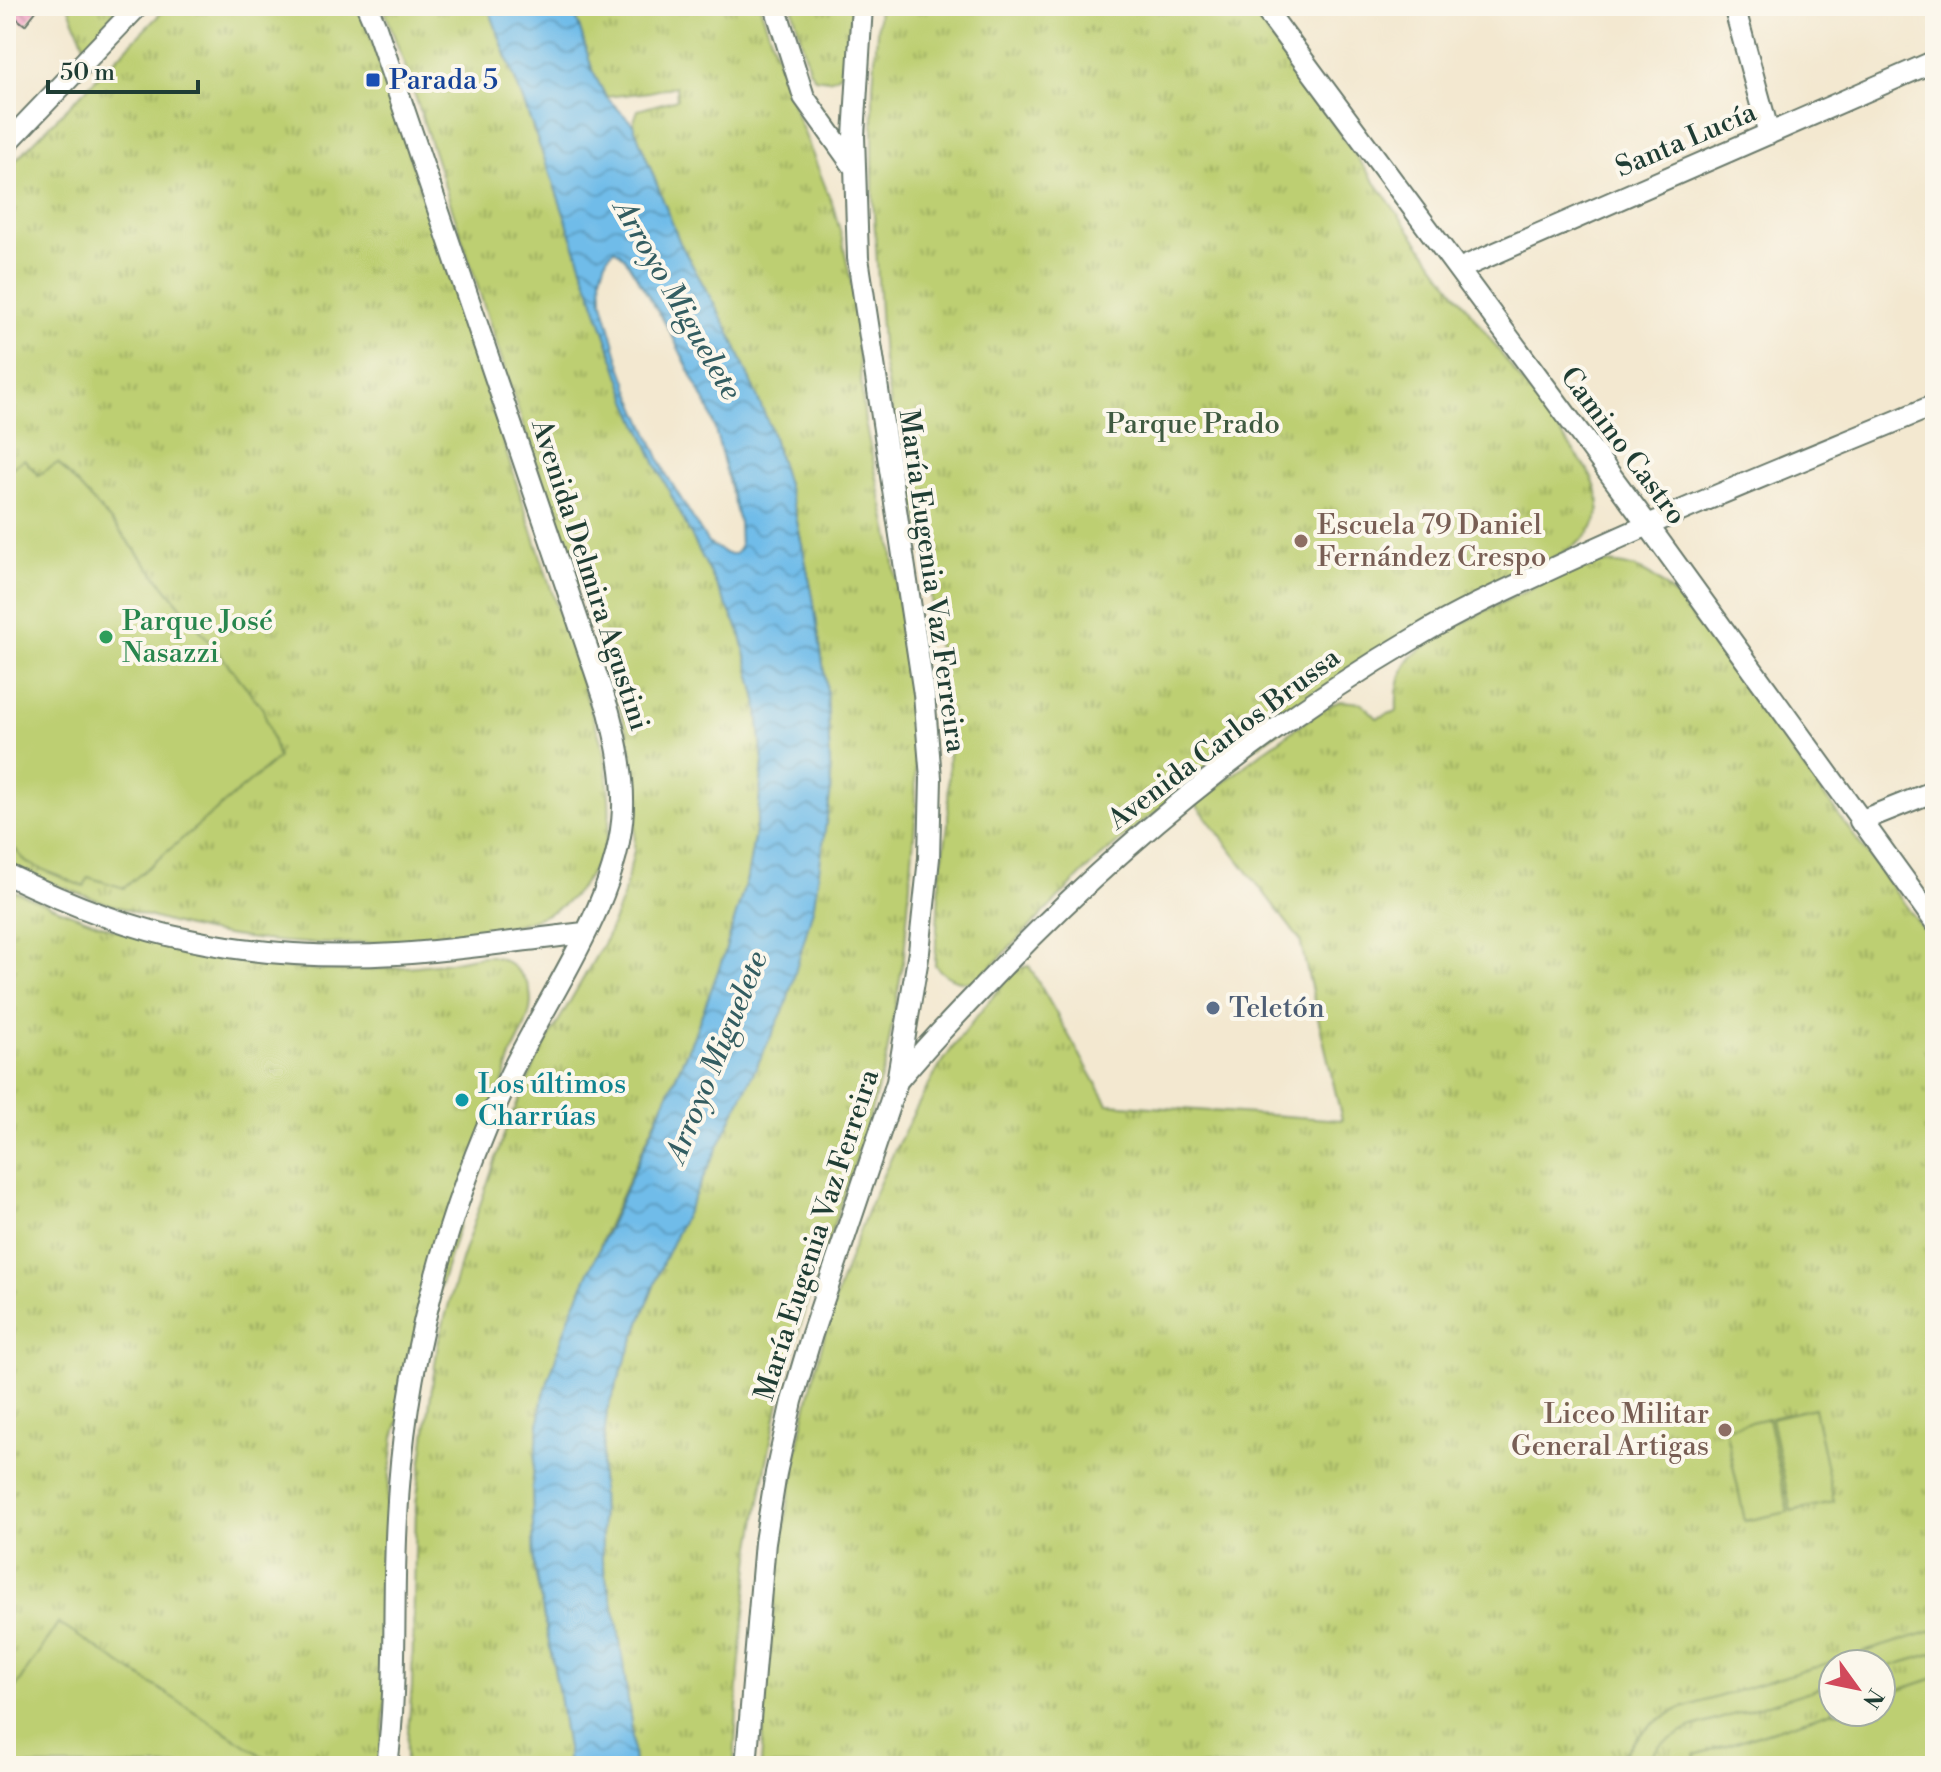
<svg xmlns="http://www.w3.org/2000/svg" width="1941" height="1772" viewBox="0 0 1941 1772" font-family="'Libre Bodoni',serif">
<defs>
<pattern id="grass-tufts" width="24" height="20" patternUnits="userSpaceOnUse" patternTransform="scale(2)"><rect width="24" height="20" fill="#bdcf72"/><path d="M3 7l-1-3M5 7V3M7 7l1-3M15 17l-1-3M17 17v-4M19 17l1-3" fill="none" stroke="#99a95e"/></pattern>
<pattern id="water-waves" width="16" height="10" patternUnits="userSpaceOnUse" patternTransform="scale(2)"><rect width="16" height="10" fill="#6fbce9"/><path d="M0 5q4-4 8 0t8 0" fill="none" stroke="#5b9abe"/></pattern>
<pattern id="building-back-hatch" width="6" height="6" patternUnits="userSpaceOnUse" patternTransform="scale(2)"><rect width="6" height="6" fill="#f2a4c5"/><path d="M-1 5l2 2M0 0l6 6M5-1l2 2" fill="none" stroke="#c387a1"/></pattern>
</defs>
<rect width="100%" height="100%" fill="#fbf7ec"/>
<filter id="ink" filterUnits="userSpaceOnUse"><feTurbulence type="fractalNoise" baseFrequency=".0125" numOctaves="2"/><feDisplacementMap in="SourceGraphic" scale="16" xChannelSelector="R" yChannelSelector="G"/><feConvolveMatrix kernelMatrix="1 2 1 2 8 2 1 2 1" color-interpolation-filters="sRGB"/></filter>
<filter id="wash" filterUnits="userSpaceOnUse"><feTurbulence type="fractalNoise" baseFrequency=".006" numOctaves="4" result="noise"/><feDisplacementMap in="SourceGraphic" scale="32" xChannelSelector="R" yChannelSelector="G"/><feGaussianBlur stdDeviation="1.8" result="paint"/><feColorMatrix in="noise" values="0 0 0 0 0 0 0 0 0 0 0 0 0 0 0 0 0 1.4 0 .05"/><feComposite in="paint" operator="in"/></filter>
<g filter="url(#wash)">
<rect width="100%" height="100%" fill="#f3e8d0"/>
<!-- grass -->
<path fill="url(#grass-tufts)" stroke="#6e8653" stroke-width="2" fill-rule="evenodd" d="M 68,6 L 126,6 L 86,49 Z
M 168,6 L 356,6 L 365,20 L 605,754 C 607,785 615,821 603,850 C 595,869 580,891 564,904 C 540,922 506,927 478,932 C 381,947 278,950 183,926 C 123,910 62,890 6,863 L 6,170 Z
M 383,6 L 488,6 L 553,182 L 629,403 L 657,467 L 740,632 L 757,700 L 763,762 L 758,815 L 747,878 L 724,955 L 693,1038 L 608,1225 L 542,1400 L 532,1485 L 534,1566 L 558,1689 L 567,1749 L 567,1766 L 405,1766 L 412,1686 L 416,1504 L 438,1343 L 461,1260 L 505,1132 L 538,1057 L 607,937 L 623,897 L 634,851 L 637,796 L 632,755 L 622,715 L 565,543 L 527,437 L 409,77 Z
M 573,6 L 760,6 L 795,110 L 833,206 L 842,238 L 852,287 L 865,423 L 892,548 L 903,631 L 914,722 L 916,810 L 904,956 L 885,1064 L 858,1154 L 806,1306 L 779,1402 L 767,1461 L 752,1546 L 739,1669 L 734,1766 L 634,1766 L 631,1723 L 618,1626 L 602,1561 L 601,1475 L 607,1410 L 663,1262 L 831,790 L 827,691 L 813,597 L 795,512 L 770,427 L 729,331 L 680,243 L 633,124 L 638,110 L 677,99 L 676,86 L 649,92 L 606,97 L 593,72 Z
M 792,6 L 853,6 L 841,72 C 833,82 827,80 815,78 L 809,69 Z
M 879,6 L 1248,6 L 1416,239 L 1587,469 C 1625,533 1565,552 1518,575 L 1142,822 L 1089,867 L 976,982 C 958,982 946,979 935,965 L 940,874 L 948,825 L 949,732 L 925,553 L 915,502 L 897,439 L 883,361 L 873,198 L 873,86 Z
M 1598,563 C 1639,563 1655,574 1682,604 L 1935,945 L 1935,1766 L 761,1766 C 774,1549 802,1330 903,1134 C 918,1105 932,1076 951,1050 C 971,1022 994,996 1015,969 L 1029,966 L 1108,1104 L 1342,1120 L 1300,940 L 1196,804 L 1265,750 L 1325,708 L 1340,701 L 1362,703 L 1377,718 L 1397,711 C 1396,691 1398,674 1411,658 C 1430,635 1566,568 1598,563 ZM 1833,1664 L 1881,1664 L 1881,1712 L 1833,1712 Z
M 6,887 C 106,931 217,969 328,970 C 366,971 405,968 443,963 C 458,961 476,955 491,956 C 496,957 504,960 508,963 C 546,989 529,1020 512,1053 L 394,1437 L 387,1502 L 384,1638 L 387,1682 L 380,1766 L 6,1766 Z"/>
<!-- garden -->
<path fill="#bdcf72" stroke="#6e8653" stroke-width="2" d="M 24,459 L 38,475 L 58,463 L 118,529 L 240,679 L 263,709 L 278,758 L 124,888 L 88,877 L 84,887 L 27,863 L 15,849 L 8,855 L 6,852 L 6,472 Z
M 1814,1408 L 1834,1502 L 1791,1511 L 1771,1418 Z
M 1768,1418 L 1788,1512 L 1745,1521 L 1725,1428 Z
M 58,1623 L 270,1761 L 267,1766 L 6,1766 L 6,1702 Z
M 1935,1630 L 1935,1653 L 1881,1669 L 1881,1664 L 1833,1664 L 1833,1684 L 1690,1728 L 1660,1745 L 1643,1766 L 1618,1766 C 1633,1736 1652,1721 1682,1708 Z
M 1935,1678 L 1935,1766 L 1699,1766 L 1695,1755 L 1833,1711 L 1881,1712 L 1881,1696 Z"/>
<!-- water -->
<path fill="url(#water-waves)" stroke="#477c8e" stroke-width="2" fill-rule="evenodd" d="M 488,6 L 573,6 L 593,72 L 606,97 L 633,124 L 680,243 L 729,331 L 770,427 L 795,512 L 813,597 L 827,691 L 831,790 L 814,905 L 786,1005 L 663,1262 L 607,1410 L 601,1475 L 602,1561 L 618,1626 L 631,1723 L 634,1766 L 567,1766 L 567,1749 L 558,1689 L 534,1566 L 532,1485 L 542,1400 L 569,1317 L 693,1038 L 724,955 L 747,878 L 758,815 L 763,762 L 757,700 L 740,632 L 657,467 L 629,403 L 553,182 ZM 615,249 L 625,258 L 670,331 L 711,414 L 739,522 L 740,548 L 735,554 L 727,554 L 708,543 L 666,474 L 634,401 L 619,360 L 602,299 L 601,276 L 607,257 Z"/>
<g id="blocks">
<!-- building -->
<path fill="url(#building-back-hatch)" d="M 6,6 L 40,6 L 25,25 L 6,10 Z"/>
</g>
</g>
<g filter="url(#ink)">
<use href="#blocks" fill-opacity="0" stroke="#69796b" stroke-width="2"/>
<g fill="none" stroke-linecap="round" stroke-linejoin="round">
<!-- minor casing -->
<g stroke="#69796b" stroke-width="24">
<path id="minor" d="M 367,6 L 376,27 L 609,712 C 617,743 624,775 623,808 C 620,901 547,996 508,1079 C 444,1216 404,1367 397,1518 C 392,1600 398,1684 387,1766
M 775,6 L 804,97 L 854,167
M 1263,6 L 1647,524 L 1935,922
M 1734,6 L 1769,134
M 6,144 L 138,6
M 1459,269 L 1935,61
M 1860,821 L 1935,791
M 6,874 C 64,902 127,928 190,940 C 256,954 329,958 397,954 C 460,950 523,940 585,933
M 899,1079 C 927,1045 958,1013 988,982 C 1115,848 1259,729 1418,636 C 1465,608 1515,586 1564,563 C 1686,506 1811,457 1935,405
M 746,1766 L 765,1542 L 776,1473 L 792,1401 L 812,1334 L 897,1082 L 919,952 L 929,858 L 931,778 L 924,694 L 858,258 L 854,136 L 862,6"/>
</g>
<!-- minor -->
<use href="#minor" stroke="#fff" stroke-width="20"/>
</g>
</g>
<!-- markers -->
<rect fill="#1a4fb4" stroke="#fbf7ec" stroke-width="3" x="365" y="72" width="16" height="16" rx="4"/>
<g fill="#8d6e63" stroke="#fbf7ec" stroke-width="3">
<circle cx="1301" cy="541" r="8"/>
<circle cx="1725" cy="1430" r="8"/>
</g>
<circle fill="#2e9e5b" stroke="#fbf7ec" stroke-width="3" cx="106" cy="637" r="8"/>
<circle fill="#5c6f8a" stroke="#fbf7ec" stroke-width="3" cx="1213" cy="1008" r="8"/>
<circle fill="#0f9aa8" stroke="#fbf7ec" stroke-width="3" cx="462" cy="1100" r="8"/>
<g text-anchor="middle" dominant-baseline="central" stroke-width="8" stroke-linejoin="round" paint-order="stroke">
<!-- transit labels -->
<g font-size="28" fill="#164399" stroke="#fbf7ec" text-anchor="start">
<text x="389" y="80">Parada 5</text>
</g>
<!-- street labels -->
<g font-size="28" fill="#1f3d34" stroke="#fbf7ec">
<text transform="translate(1686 140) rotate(-23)">Santa Lucía</text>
<text transform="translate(1623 446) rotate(53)">Camino Castro</text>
<text transform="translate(590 575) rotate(72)">Avenida Delmira Agustini</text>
<text transform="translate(932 581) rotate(82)">María Eugenia Vaz Ferreira</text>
<text transform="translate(1224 739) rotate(-37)">Avenida Carlos Brussa</text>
<text transform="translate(817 1235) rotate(-72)">María Eugenia Vaz Ferreira</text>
</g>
<!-- park labels -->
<g font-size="28" fill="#3f5a40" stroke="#fbf7ec">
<text x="1193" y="424">Parque Prado</text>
</g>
<!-- education labels -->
<g font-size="28" fill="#785e54" stroke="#fbf7ec" text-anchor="start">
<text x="1317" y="525">Escuela 79 Daniel<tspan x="1317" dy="32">Fernández Crespo</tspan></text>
<text x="1709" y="1414" text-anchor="end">Liceo Militar<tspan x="1709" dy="32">General Artigas</tspan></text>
</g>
<!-- leisure labels -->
<g font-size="28" fill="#27864d" stroke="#fbf7ec" text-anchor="start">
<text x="122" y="621">Parque José<tspan x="122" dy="32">Nasazzi</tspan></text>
</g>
<!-- service labels -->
<g font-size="28" fill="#4e5e75" stroke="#fbf7ec" text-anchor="start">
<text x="1229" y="1008">Teletón</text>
</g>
<!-- culture labels -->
<g font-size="28" fill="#0d838f" stroke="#fbf7ec" text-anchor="start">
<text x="478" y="1084">Los últimos<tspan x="478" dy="32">Charrúas</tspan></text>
</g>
<!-- water labels -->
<g font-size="30" font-style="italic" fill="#335d61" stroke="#fbf7ec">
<text transform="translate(677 300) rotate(60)">Arroyo Miguelete</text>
<text transform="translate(717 1057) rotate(-68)">Arroyo Miguelete</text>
</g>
</g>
<!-- margin -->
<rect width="1941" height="1772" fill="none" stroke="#fbf7ec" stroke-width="32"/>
<!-- north arrow -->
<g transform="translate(1857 1688) rotate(123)"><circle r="38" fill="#fbf7ec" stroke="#a3ada2" stroke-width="2"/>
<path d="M0-6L14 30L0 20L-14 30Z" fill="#d1495b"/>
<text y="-12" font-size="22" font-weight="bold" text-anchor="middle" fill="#1f3d34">N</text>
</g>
<!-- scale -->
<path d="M48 80v12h150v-12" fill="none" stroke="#1f3d34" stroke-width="4"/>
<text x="60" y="80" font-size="24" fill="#1f3d34" stroke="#fbf7ec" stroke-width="6" paint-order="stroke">50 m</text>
</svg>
